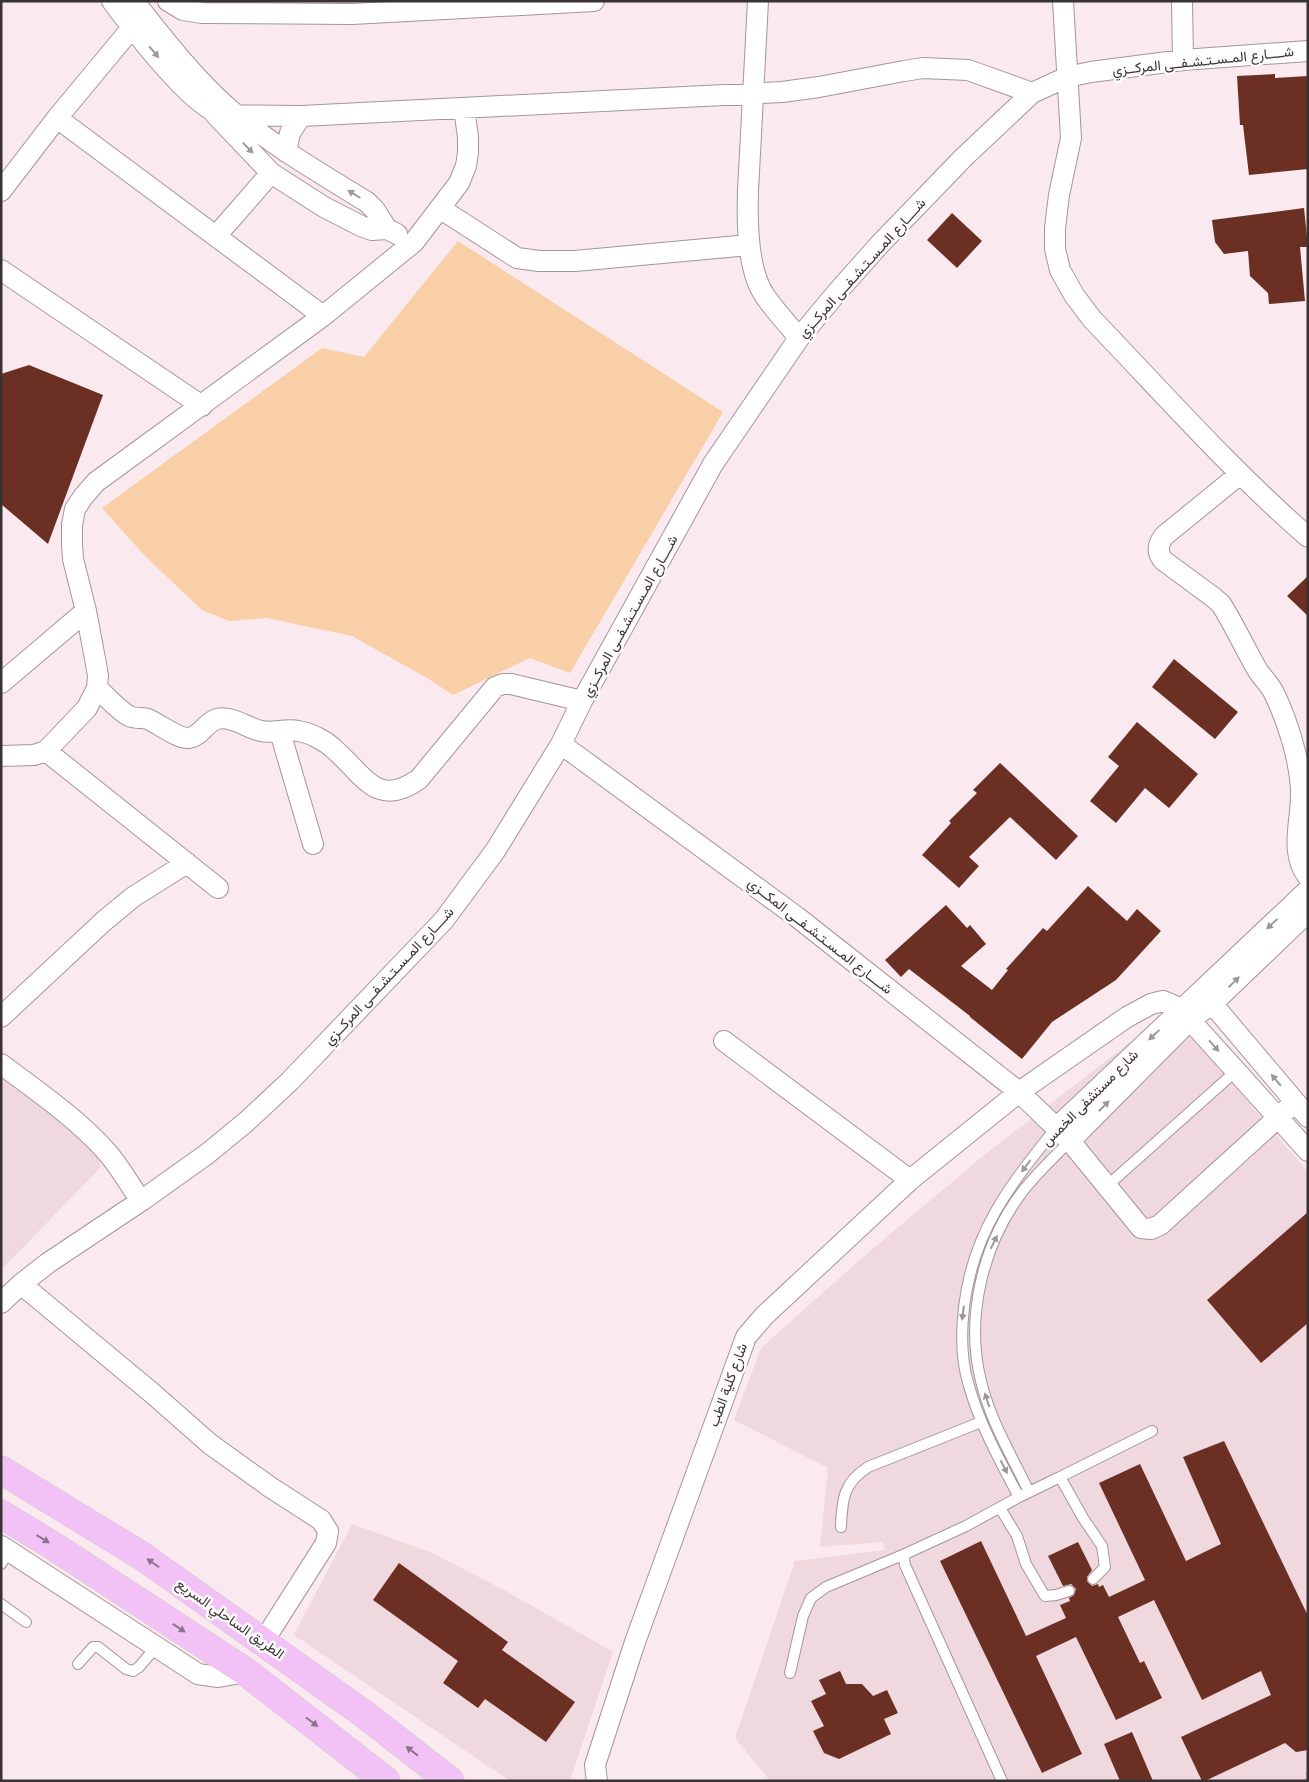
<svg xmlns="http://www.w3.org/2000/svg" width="1309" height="1782" viewBox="0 0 1309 1782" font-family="Figtree,Vazirmatn,sans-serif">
<rect width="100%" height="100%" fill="#fae9ee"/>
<!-- built -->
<path fill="#f0d8df" d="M 1170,1011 L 1308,1172 L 1308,1781 L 770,1781 L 735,1738 L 795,1561 L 885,1550 L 882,1542 L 820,1547 L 828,1468 L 734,1420 L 761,1348 L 863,1257 L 983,1156 Z
M 1,1075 L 90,1134 L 101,1167 L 1,1270 Z
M 352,1524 L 432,1553 L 506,1591 L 613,1652 L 570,1781 L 510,1781 L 294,1635 Z"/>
<!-- green -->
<path fill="#f8cfa6" d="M 458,241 L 723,412 L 570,673 L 530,658 L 453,695 L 427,678 L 352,636 L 267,618 L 229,621 L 202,610 L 146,557 L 102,508 L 322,348 L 364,357 Z"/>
<!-- building -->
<path fill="#6b2f24" d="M 1275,74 L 1275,78 L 1308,76 L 1308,169 L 1249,175 L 1243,125 L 1240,125 L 1237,76 Z
M 1304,208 L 1308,247 L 1300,247 L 1305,301 L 1269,304 L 1268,293 L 1250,276 L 1248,251 L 1224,254 L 1215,242 L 1212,220 Z
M 952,213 L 982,241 L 957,268 L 927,240 Z
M 29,365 L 103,395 L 48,544 L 1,504 L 1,374 Z
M 1308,576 L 1308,616 L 1287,596 Z
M 1174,659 L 1238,712 L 1215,739 L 1152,687 Z
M 1137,722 L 1198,774 L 1169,808 L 1145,788 L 1116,823 L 1090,801 L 1119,766 L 1108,757 Z
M 1000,763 L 1078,836 L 1056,860 L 1010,817 L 969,857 L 979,866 L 959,888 L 922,855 L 951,823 L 949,821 L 977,793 L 973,790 Z
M 1088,886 L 1127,921 L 1137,909 L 1161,931 L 1116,980 L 1052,1022 L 1022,1059 L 970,1017 L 970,1016 L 909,969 L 901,977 L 885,960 L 946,905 L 967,928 L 970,925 L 986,944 L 961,966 L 992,990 L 1008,970 L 1006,969 L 1043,928 L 1047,931 Z
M 1308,1212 L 1308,1323 L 1261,1363 L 1207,1300 Z
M 1224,1441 L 1308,1616 L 1308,1750 L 1296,1752 L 1285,1743 L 1205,1781 L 1202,1781 L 1181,1737 L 1271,1695 L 1261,1671 L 1202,1700 L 1154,1600 L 1118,1617 L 1140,1663 L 1144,1661 L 1162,1698 L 1116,1720 L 1076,1637 L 1036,1656 L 1082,1754 L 1042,1773 L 940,1561 L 981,1541 L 1026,1636 L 1066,1618 L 1060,1605 L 1070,1601 L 1069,1598 L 1074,1595 L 1076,1589 L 1071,1584 L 1063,1586 L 1048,1556 L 1078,1542 L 1092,1570 L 1087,1577 L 1087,1581 L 1092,1586 L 1098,1584 L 1099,1587 L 1103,1585 L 1109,1597 L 1145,1580 L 1099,1483 L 1140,1464 L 1186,1561 L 1221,1544 L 1183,1457 Z
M 399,1563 L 508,1642 L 502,1650 L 575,1702 L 546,1742 L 485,1699 L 478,1708 L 443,1683 L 458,1661 L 373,1600 Z
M 840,1671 L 846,1684 L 862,1684 L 873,1696 L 887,1690 L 898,1713 L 884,1719 L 891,1734 L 839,1759 L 824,1753 L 813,1731 L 824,1726 L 811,1701 L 826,1694 L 819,1680 Z
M 1132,1732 L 1153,1781 L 1120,1781 L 1104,1744 Z"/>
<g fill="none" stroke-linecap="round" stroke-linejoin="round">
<!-- service casing -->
<g stroke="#a5959a" stroke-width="12">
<path id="service" d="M 1107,1186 L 1236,1071
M 1060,1477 L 1152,1431
M 1029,1492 C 1012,1456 990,1420 981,1381 C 965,1317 983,1243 1023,1191 C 1037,1173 1054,1157 1070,1141
M 1019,1497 C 1000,1461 980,1425 969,1386 C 961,1361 961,1333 964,1307 C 973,1231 1010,1185 1056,1128
M 1000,1508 L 1017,1536 L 1026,1564 L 1043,1593 L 1045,1596 L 1056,1595 L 1069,1591
M 841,1527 C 842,1500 843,1483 868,1467 L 981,1422
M 1,1564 L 9,1551
M 1,1604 L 26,1622
M 78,1664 L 93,1647 L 98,1647 L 126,1669 L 133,1671 L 139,1667 L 156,1647
M 790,1673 L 803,1616 L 811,1598 L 826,1587 L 905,1554
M 1002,1781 L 905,1565 L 904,1559 L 905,1554 L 966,1526 L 1019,1497 L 1060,1477 L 1083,1518 L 1102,1546 L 1105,1567 L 1093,1579"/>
</g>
<!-- minor casing -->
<g stroke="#a5959a" stroke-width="22">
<path id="minor" d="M 112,1 C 132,28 193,109 223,115 L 301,116 L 782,92 L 819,87 L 904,71 L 923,68 L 968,70 L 1032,93
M 134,1 C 165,41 198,83 236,115 C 277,148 323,175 367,202 L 375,210 L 387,229
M 168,1 L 183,10 L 202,13 L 352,14 L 594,1
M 758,1 L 748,191 C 747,222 747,270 765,296 C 775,311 788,324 799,338
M 1063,1 L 1071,138 L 1059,195 L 1055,228 L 1055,249 L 1060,270 L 1074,295 L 1092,319 C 1163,393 1231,470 1308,537
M 1182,1 L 1183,60
M 214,113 L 271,173 L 324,207 L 361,226 L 372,230 L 387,229 L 397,234
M 57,118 L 323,316
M 286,152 L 290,133 L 301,116
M 1,191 L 57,118 L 140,18
M 441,209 L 517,258 L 539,261 L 575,261 L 749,245
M 216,236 L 271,173
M 1,270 L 202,406
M 1240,474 L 1164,536 C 1158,544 1156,552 1164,561 L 1213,597 L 1221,604 C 1235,626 1245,649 1258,671 C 1263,678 1270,685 1274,693 C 1287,720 1299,757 1301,788 C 1303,817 1288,851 1308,877
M 1,683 L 86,611
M 97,688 C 107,697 118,710 129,716 C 135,719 142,717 148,719 C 159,724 178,739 189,738 C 201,736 206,722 217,719 C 231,715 247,728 261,731 C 273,734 286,728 298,731 C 311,733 326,741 335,750 C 364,775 377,809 419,779 L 495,687 L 503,684 L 511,684 L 582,701
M 280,732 L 313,844
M 561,744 L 797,917 L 1019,1092 L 1070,1141 L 1141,1228 L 1151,1229 L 1160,1225 L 1295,1102
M 46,751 L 218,888
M 1,756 L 34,755 L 46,751 L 87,708 L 97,688 L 98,676 L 96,664 L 86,611 L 73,559 L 72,544 L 72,525 L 75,509 L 83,497 L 96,482 L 323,316 L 414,242 L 459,183 L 466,166 L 468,152 L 468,137 L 464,108
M 1204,994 L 1308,1117
M 1,1017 L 104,921 L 133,897 L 187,863
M 724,1041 L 910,1180
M 1,1064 C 37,1091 75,1117 105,1150 C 119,1165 129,1184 141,1201
M 1056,1128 L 1308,890
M 1070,1141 L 1190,1020 L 1213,1003 L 1308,912
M 21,1284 L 152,1393 L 210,1444 L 270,1487 L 321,1520 L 328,1531 L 326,1543 L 263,1642
M 1,1303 L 21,1284 L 48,1263 L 141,1201 L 207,1154 L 246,1122 L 290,1081 L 444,920 L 495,851 L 561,744 L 582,701 L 713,464 L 799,338 L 839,290 L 880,244 L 964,157 L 1032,93 L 1067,77 L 1091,72 L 1183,60 L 1308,51
M 1,1546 L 198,1674 L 218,1677 L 246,1672
M 597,1781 L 595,1765 L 635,1642 L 746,1337 L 764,1316 L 910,1180 L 1019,1092 L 1127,1017 L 1151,1004 L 1163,1001 L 1182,1009 L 1190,1020 L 1308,1151"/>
</g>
<!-- trunk casing -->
<g stroke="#cfcece" stroke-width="29">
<path id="trunk" d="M 1,1470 L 142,1556 L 364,1714 L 450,1781
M 1,1514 L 55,1547 L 246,1672 L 386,1781"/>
</g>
<!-- path -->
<path stroke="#bbaeb2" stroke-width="3" stroke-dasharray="2.5 4" stroke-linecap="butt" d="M 1308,1773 L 1305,1775 L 1308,1780"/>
<!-- service -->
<use href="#service" stroke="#fff" stroke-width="10"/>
<!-- minor -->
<use href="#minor" stroke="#fff" stroke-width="20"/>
<!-- trunk -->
<use href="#trunk" stroke="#f2c2f6" stroke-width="28"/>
</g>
<!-- one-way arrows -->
<defs><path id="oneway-solid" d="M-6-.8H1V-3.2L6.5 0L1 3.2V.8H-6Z" transform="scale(1.25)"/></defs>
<g fill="#9c9899">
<use href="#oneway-solid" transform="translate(154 52) rotate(49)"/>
<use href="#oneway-solid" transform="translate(248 148) rotate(46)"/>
<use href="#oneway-solid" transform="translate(354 194) rotate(-148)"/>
<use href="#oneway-solid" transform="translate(1272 924) rotate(137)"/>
<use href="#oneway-solid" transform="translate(1234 982) rotate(-44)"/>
<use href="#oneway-solid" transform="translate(1154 1035) rotate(137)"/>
<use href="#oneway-solid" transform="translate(1214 1046) rotate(48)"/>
<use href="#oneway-solid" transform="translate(1276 1080) rotate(-130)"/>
<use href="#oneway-solid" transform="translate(1104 1106) rotate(-45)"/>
<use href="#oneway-solid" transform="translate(1026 1166) rotate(127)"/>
<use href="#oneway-solid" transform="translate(994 1242) rotate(-64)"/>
<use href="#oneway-solid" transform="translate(963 1313) rotate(97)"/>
<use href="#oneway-solid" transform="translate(987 1400) rotate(-108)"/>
<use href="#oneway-solid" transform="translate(1004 1467) rotate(63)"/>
</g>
<g fill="#8c738b">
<use href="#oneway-solid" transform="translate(43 1539) rotate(31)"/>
<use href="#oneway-solid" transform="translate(153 1563) rotate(-145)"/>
<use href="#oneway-solid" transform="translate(179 1628) rotate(33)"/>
<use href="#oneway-solid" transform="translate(312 1722) rotate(37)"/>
<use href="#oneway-solid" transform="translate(412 1751) rotate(-142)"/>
</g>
<g text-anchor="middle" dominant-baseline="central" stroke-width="5" stroke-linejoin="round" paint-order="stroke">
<!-- street labels -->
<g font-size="14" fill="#383233" stroke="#fdfafb">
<text transform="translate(1203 61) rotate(-6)">شــــارع المـسـتـشـفــى المركــزي</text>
<text transform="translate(862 268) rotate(-48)">شــــارع المـسـتـشـفــى المركــزي</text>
<text transform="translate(630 616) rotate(-61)">شــــارع المـسـتـشـفــى المركــزي</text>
<text transform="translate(820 936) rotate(38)">شــــارع المـسـتـشـفــى المكــزي</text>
<text transform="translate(389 976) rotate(-47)">شــــارع المـسـتـشـفــى المركــزي</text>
<text transform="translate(1090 1098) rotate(-45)">شارع مستشفى الخمس</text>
<text transform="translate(728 1385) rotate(-70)">شارع كلية الطب</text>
<text transform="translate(230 1619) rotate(35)">الطريق الساحلي السريع</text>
</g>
</g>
<!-- border -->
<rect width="1309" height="1782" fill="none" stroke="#383233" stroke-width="5"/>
</svg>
